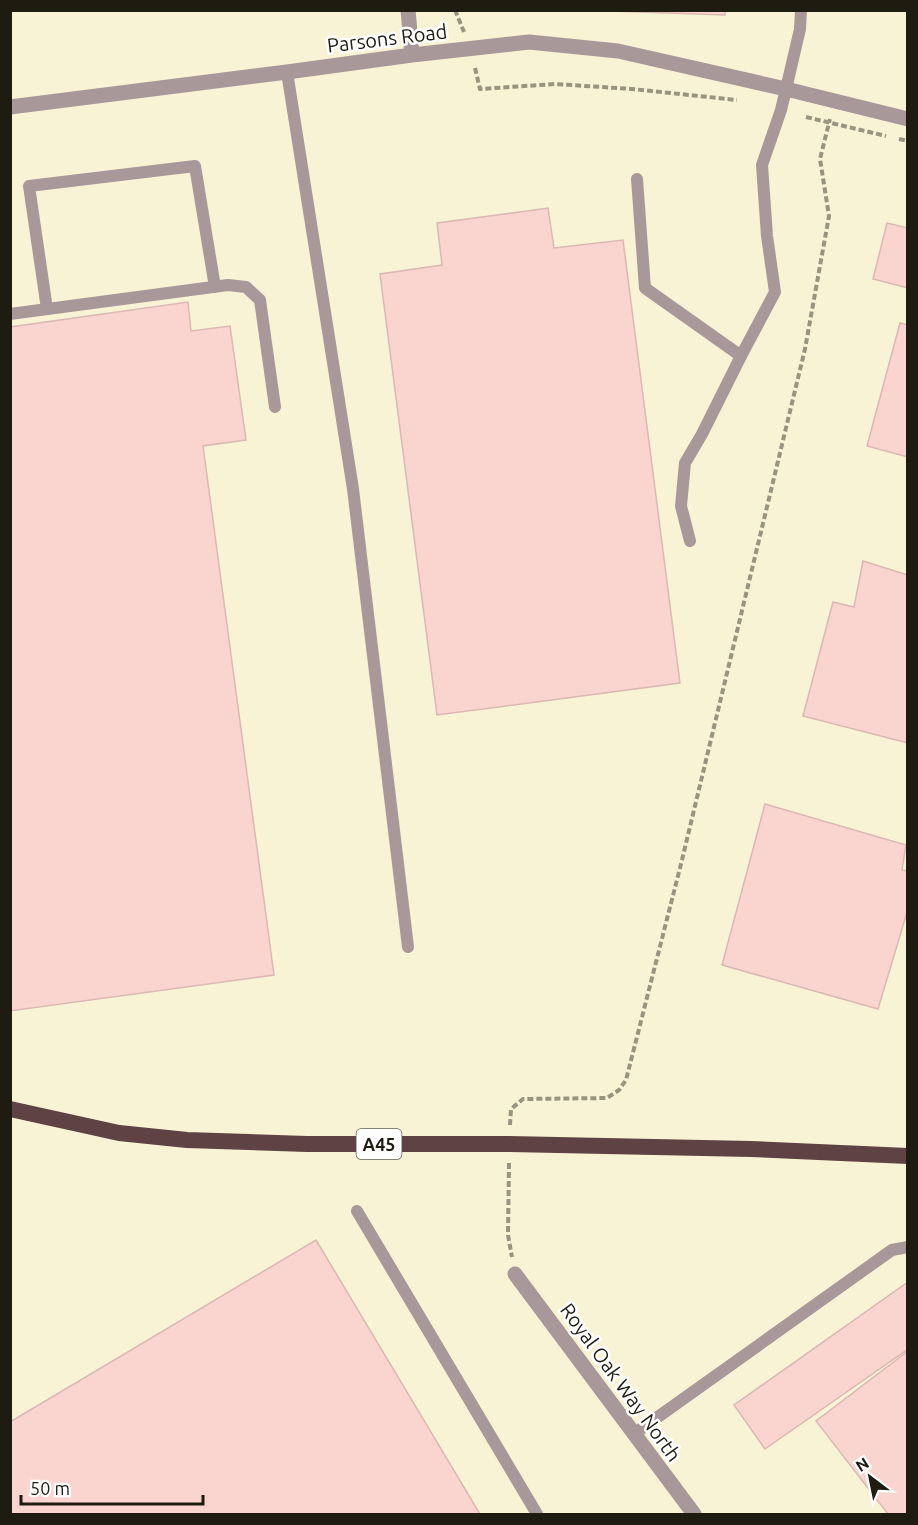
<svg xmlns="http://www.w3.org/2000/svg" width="918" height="1525" viewBox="0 0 918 1525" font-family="Ubuntu,sans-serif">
<rect width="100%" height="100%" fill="#f9f3d6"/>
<!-- building -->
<path fill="#fad4cf" stroke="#dab8b3" stroke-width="1.5" d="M 581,10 L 725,10 L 725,15 Z
M 548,208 L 554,248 L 623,240 L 680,683 L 437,715 L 380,274 L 442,265 L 437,223 Z
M 887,223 L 908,228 L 908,288 L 873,279 Z
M 188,302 L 191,331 L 230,326 L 246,440 L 203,446 L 274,975 L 10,1011 L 10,327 Z
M 900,323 L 908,325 L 908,457 L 867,446 Z
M 863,561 L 908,575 L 908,743 L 803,716 L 833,602 L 854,607 Z
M 765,804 L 906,845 L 902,870 L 908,871 L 908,909 L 878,1009 L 722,965 Z
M 316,1240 L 480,1514 L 10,1514 L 10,1422 Z
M 908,1282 L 908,1349 L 765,1449 L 734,1405 Z
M 908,1351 L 908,1514 L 888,1514 L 816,1421 Z"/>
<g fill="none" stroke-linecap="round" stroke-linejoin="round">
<!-- path -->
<path stroke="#98947f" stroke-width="4" stroke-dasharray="6 3" stroke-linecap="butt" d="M 455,10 L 464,32
M 475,68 L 480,89 L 555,84 L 632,89 L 737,100
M 806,117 L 886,136
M 899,139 L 908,141
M 510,1125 L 511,1109 L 523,1099 L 607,1098 L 619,1090 L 626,1080 L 681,864 L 805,349 L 829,216 L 820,159 L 830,119
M 509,1163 L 508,1235 L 512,1257"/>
<!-- service -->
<path stroke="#a99899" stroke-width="12" d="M 287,72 L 353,489 L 408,947
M 637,179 L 645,288 L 741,356 L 775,292 L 767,236 L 762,165 L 781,110 L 786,89 L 800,29 L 801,10
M 47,309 L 29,186 L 195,166 L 215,287
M 10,314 L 228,285 L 246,287 L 260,300 L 275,407
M 690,541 L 681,506 L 685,463 L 702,434 L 741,356
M 357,1211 L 537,1514
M 634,1434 L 892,1250 L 908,1247"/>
<!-- minor -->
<path stroke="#a99899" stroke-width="15" d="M 408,10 L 412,55
M 10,107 L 287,72 L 412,55 L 529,42 L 618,51 L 786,89 L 908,119
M 515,1274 L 694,1514"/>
<!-- trunk -->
<path stroke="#5f4244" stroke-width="16" d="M 10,1109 L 119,1133 L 187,1140 L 307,1144 L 509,1144 L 751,1149 L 908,1156"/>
</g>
<g text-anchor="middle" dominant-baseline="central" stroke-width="5" stroke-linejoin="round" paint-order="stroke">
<!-- shield labels -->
<rect fill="#fff" stroke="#626058" stroke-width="1.5" x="356.5" y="1129" width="45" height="30" rx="4.5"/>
<g font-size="18" font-weight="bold" fill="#1e1c11">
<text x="379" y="1144">A45</text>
</g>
<!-- street labels -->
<g font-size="20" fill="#1e1c11" stroke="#fff">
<text transform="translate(387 38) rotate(-7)">Parsons Road</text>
<text transform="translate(621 1382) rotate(54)">Royal Oak Way North</text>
</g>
</g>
<!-- border -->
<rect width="918" height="1525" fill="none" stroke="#1e1c11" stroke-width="24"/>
<!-- north arrow -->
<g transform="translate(870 1477) rotate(328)" stroke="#ffffff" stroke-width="4.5" paint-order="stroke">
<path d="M0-4.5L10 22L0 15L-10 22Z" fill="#1e1c11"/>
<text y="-9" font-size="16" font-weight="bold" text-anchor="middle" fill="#1e1c11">N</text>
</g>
<!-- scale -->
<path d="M21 1495v9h182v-9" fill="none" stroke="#1e1c11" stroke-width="3"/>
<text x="30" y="1495" font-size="18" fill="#1e1c11" stroke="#ffffff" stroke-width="4.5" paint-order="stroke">50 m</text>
</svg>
